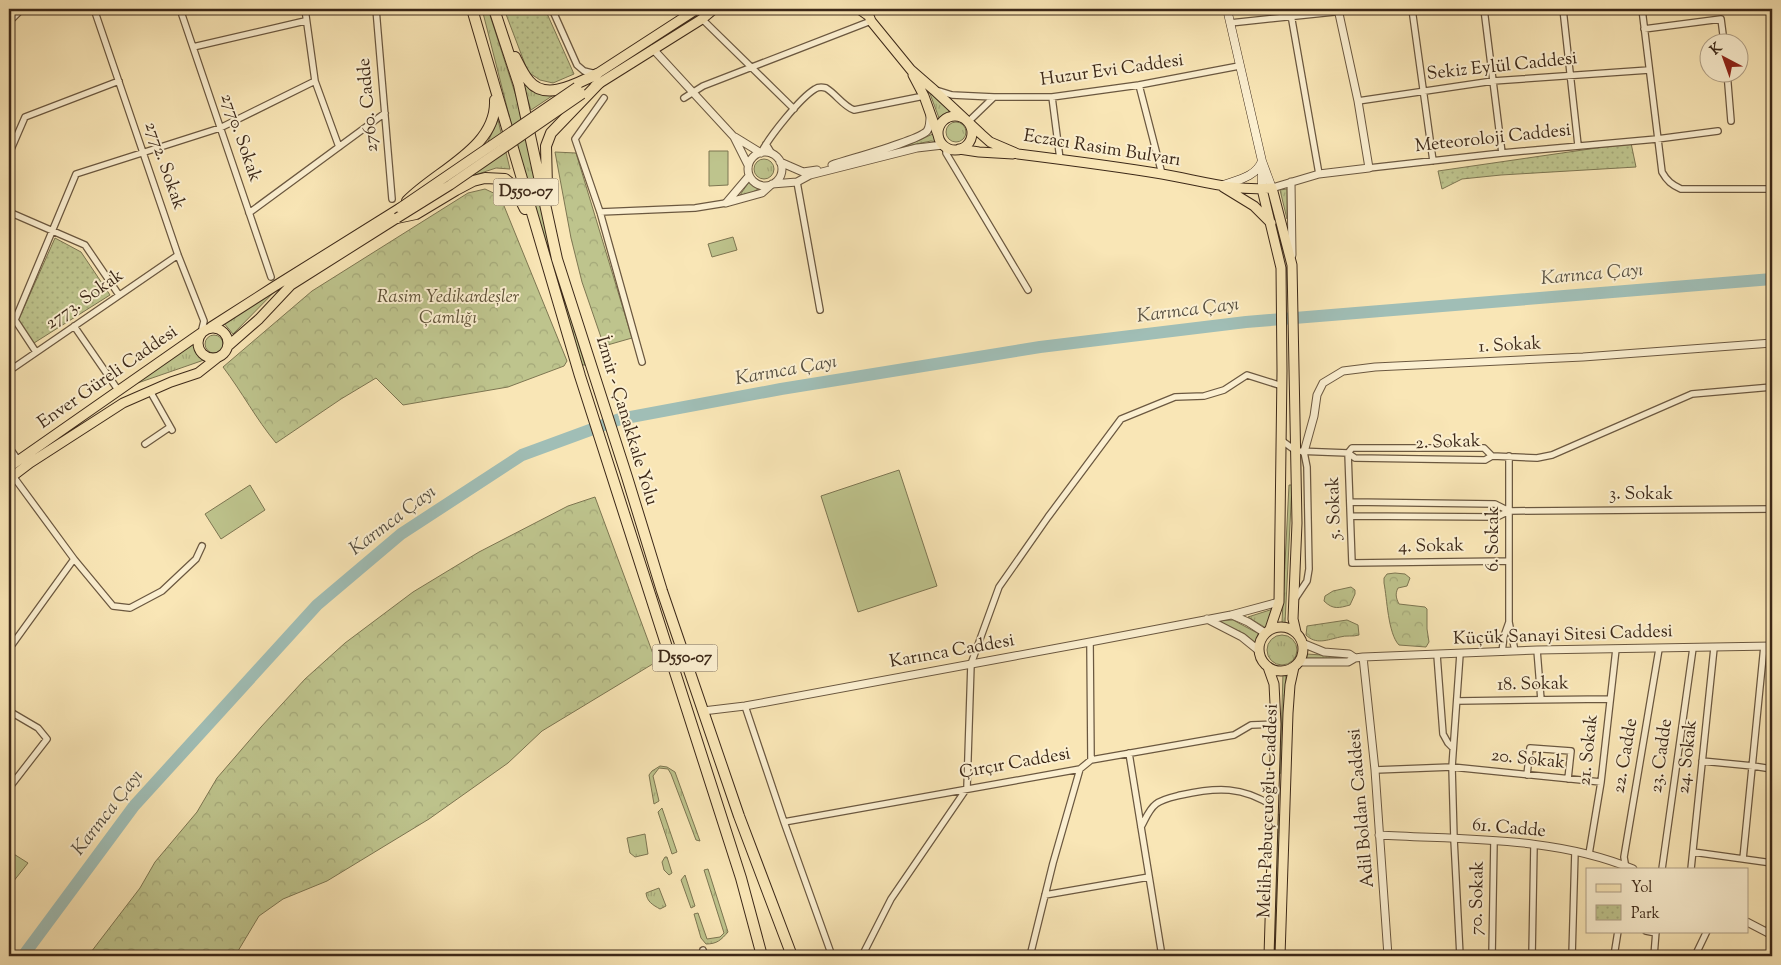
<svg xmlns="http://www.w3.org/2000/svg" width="1781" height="965" viewBox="0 0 1781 965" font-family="'Sorts Mill Goudy',serif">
<defs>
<pattern id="grass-tufts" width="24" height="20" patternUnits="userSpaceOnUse" patternTransform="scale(1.25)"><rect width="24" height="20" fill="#bec48d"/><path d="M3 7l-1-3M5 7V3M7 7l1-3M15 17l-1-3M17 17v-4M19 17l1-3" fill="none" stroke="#a4a879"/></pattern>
<pattern id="forest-crowns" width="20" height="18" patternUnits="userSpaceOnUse" patternTransform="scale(1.25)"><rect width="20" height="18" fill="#bec48d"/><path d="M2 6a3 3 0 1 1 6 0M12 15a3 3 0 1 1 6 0" fill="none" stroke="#a4a879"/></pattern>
<pattern id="park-dots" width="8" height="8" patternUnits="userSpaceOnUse" patternTransform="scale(1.25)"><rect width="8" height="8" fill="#bec48d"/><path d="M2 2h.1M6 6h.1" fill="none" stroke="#a4a879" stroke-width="1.8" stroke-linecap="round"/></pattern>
</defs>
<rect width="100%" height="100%" fill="#f9e6b6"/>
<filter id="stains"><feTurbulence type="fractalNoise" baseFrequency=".004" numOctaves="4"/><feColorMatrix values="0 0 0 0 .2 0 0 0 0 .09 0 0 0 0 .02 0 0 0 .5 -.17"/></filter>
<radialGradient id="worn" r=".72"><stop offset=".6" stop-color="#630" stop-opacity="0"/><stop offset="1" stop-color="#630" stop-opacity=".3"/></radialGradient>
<!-- grass -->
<path fill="url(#grass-tufts)" stroke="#7d7652" d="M 482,9 L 488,9 L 524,121 L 548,241 L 585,365 L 580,365 L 512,127 Z
M 522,81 L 531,91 L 552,96 L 531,110 Z
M 929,91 L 950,111 L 942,115 L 939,118 Z
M 498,120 L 510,169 L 496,168 L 472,176 Z
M946 132a10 10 0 1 1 20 0a10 10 0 1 1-20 0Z
M 935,133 L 937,142 L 931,141 L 906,146 Z
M754 169a10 10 0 1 1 20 0a10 10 0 1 1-20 0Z
M 749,182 L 760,188 L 749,194 L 740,195 Z
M 1287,189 L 1287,219 L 1280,190 Z
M 283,283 L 233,334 L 223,322 Z
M205 344a9 9 0 1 1 18 0a9 9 0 1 1-18 0Z
M 194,344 L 197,355 L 204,360 L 129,386 Z
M 1289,485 L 1292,485 L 1285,623 L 1282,622 Z
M 1273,609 L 1266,628 L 1248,617 Z
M 1233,620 L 1261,635 L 1256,643 L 1245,634 L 1213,621 Z
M1267 650a15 15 0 1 1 30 0a15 15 0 1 1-30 0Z
M 1307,654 L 1349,657 L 1349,658 L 1307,658 Z
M 1283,673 L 1286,674 L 1283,774 L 1280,773 Z
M 660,766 L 667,767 L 675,772 L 700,841 L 696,840 L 671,774 L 668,769 L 659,768 L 653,776 L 659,801 L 654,804 L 649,775 L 652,771 Z
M 662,808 L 677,852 L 672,854 L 658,812 Z
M 1278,814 L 1280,815 L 1279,833 L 1281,835 L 1276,956 L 1273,956 Z
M 645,834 L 648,854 L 635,857 L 630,853 L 627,838 Z
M 665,857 L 667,857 L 672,873 L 669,875 L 664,870 L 662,862 Z
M 708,869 L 728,932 C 721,940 717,944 706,944 L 701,938 L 694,914 L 698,913 L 707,939 L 720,937 L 724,933 L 704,870 Z
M 685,875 L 695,906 L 691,908 L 681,880 Z
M 659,888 L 666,906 L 660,909 C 653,905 647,902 646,893 Z"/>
<!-- forest -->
<path fill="url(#forest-crowns)" stroke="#7d7652" d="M 555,152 L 576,153 L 632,338 L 604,346 L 582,282 L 571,238 Z
M 485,189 L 500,196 L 567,361 L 564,366 L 508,387 L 403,405 L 376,378 L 341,399 L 276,443 C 256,419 242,392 223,367 L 312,291 L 468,193 Z
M 595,497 L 656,662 L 542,731 L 508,763 L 429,819 L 327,881 L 283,899 L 259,916 L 235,956 L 88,956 L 140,888 L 155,862 L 197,812 L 217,778 L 261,727 L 305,679 L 345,643 L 413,592 L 479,552 L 568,506 Z
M 1395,573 L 1405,574 L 1410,578 L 1407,586 L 1398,588 C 1395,594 1396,598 1399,604 L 1425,607 L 1427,609 L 1427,629 L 1429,642 L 1426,647 L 1399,645 C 1388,634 1387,598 1384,583 L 1384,578 L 1387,574 Z
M 1351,587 L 1355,590 L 1355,594 L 1350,605 C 1339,608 1333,610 1324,601 L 1325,596 L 1333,591 Z
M 1347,620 L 1358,625 L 1359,635 C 1353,637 1346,635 1340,637 C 1327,640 1316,645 1306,635 L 1307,626 Z"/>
<!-- park -->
<path fill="url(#park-dots)" stroke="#7d7652" d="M 504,9 L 545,9 L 574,74 L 553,83 L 540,80 L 528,72 Z
M 1631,143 L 1636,167 L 1501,175 L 1462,179 L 1442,189 L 1438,171 Z
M 55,238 L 81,252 L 110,295 L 34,343 L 18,321 Z"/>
<!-- pitch -->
<path fill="#bec48d" stroke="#7d7652" d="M 709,151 L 728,151 L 728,185 L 709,186 Z
M 733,237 L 737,250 L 712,257 L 708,244 Z
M 899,470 L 937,586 L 858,612 L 821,496 Z
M 250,485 L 265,510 L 221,539 L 205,514 Z
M 9,851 L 28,863 L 9,887 Z"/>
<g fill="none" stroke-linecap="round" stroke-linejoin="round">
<!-- river -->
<path stroke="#a0beb6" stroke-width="12" d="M 23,956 L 134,806 L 317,605 L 401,534 L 522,455 L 620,419 L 781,389 L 1040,347 L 1246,322 L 1772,279"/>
<!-- minor casing -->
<g stroke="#6b5840" stroke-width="8">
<path id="minor" d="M 94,9 L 178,255 L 204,321 L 201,333
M 180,9 L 271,277
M 305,9 L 315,81 L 339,147
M 376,9 L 392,199
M 552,9 L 577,65 L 584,71 L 596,74
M 1290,9 L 1319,174
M 1412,9 L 1433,161
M 1484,9 L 1502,153
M 1563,9 L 1578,145
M 1642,9 L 1662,172 C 1667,181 1672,185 1681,189 L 1772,189
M 702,19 L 794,109
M 9,22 L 22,9
M 1230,23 L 1363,9
M 1644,29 L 1721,19 L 1724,42
M 193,47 L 305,21
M 1727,72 L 1731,121
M 1139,85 L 1162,174
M 936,90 L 952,95 L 994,97
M 1052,97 L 1060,159
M 604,98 L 575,139 L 600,212 L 642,362
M 684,98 L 703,86 L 871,21
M 1358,101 L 1493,81 L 1649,70
M 968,122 L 994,97 L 1052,97 L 1139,85 L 1239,66
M 766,144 L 772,154
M 946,148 L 946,153 L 1028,290
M 761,153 C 769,137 800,98 815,89 C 818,87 822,87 826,88 C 836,94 843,106 854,110 L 924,96
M 9,154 L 25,117 L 119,81
M 1369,168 L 1502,153 L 1657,139 L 1718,131
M 797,182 L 820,310
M 9,212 L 85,245 L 119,295
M 600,212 L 695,208 L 726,203
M 249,213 L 385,113
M 74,326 L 116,387
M 36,352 L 15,320 L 76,174 L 220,128 L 315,81
M 9,371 L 178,255
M 150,391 L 172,430
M 1281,440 L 1296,451 L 1348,453 L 1355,458 L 1485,460 L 1492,456
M 145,444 L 170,427
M 9,447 L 18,460
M 1348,453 L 1352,563 L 1509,561
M 1348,453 L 1352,448 L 1484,448 L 1492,456
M 1492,456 L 1537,458 L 1552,455 L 1692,394 L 1772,387
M 1509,456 L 1509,622
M 13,476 L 74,559
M 1350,502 L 1495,504 L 1509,511
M 1351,516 L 1497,517 L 1509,511 L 1772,509
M 1295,599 L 1307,581 L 1309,569 L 1307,467 L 1304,452
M 1090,642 L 1091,760
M 9,649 L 74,559 L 113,606 L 130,608 L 162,591 L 196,559 L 202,546
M 1537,650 L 1541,700
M 1502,652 L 1504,636 L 1509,622 L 1515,651
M 1437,655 L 1443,734 L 1448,743 L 1453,748
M 1457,701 L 1609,699
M 745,706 L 784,822 L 832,956
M 9,711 L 38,728 L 47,739 L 9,788
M 1129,753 L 1162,956
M 1702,761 L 1753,766 L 1772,769
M 1375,770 L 1452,767 L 1601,782
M 1527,775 L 1530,748 L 1571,751 L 1568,779
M 784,822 L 1080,769 L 1091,760 L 1234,735 L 1251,725 L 1276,724
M 1141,827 C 1145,820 1149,809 1156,804 C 1162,799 1173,797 1181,795 C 1217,787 1243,786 1274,807
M 1693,852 L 1772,863
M 1589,854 L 1601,782 L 1616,649
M 1743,859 L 1764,646
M 1626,869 L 1624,857 L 1659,649
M 1662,869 L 1693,648
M 1691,869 L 1714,648
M 1045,895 L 1149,877
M 1646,931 L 1656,933
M 1768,933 L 1772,918
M 703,950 L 705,956
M 862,956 L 891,899 L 967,788 L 971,664 L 999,587 L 1048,517 L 1121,419 L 1175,397 L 1204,396 L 1224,390 L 1247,375 L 1282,386
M 1030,956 L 1053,863 L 1080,769
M 1460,956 L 1454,839 L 1452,767 L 1460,654
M 1492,956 L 1494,841
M 1532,956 L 1534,845
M 1572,956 L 1575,851
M 1614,956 L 1618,931
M 1654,956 L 1656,931
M 1695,956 L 1707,931"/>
</g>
<!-- tertiary casing -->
<g stroke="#6b5840" stroke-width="9">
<path id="tertiary" d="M 653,49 L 734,137 L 748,165
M 735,137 L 761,153
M748 169a17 17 0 1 1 34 0a17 17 0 1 1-34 0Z
M 780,162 L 803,172 L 817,170
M 832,165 C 849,159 918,141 927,131 C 930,127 930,121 930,116
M 1291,182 L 1292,255
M 1272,188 L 1319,174 L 1369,168 L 1358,101 L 1338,9
M 727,202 L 749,176
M 726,203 L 762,193 L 772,184 L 797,182 L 810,175 L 917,148 L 943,145
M 1304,452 L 1314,416 L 1317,395 L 1323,383 L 1343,371 L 1375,367 L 1583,357 L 1772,343
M 1232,615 L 1248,622 L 1265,633
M 1207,619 L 1242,637 L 1258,650
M 1302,643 L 1324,652 L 1349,654 L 1355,658
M 1363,657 L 1375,770 L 1388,956
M 1299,662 L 1348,662 L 1355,658 L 1363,657 L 1537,650 L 1772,646
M 703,711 L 745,706 L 1090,642 L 1231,615 L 1279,602
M 1379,835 C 1463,840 1554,836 1633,869
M 1747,922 L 1772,935"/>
</g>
<!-- secondary casing -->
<g stroke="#3c2818" stroke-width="9">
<path id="secondary" d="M 1227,9 L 1262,161 L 1272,188
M 1262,168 L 1262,189
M 1223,185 C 1237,180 1256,177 1262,161"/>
</g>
<!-- primary casing -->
<g stroke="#3c2818" stroke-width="11">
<path id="primary" d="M 859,9 L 869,16
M 868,9 L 869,16 L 871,21 L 911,70 L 934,90 L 981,134 L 990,142 L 1018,154 C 1066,160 1114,166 1162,174 C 1198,180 1236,192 1272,188 L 1292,265 L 1297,523 L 1293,619 L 1296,632
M 913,75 L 924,96 L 938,135
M 592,77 L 697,9
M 595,86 L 702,19 L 714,9
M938 133a17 17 0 1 1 34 0a17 17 0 1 1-34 0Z
M 959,149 L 979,152 L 1013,154
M 1223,187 L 1254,206 L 1271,223
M 1262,189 L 1281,268 L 1282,371 L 1279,602 L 1270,629
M 211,327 L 275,286 L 400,208
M198 343a15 15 0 1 1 30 0a15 15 0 1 1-30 0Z
M 228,346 L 259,319 L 291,285 L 397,218
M 9,467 L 201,333
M 9,479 L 30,463 L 123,403 L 171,382 L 198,373 L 217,358
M1259 649a22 22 0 1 1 44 0a22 22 0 1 1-44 0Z
M 1268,667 L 1274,684 L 1276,724 L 1269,956
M 1280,956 L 1288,713 L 1290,685 L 1294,667"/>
</g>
<!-- trunk casing -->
<g stroke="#3c2818" stroke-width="12">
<path id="trunk" d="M 472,9 L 580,376 L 741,878 L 762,956
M 494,9 L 519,85 L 557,259 L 627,477 L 662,591 L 739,816 L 792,956
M 515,57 C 519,65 523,74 529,81 C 546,102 577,83 597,74
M 547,187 L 546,146 L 551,133 L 599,83
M 407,201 C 437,170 497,148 495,100
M 397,218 L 416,214 L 456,190 L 473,181 L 485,178 L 505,179 L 510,183 L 515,189 L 525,209"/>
</g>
<!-- minor -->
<use href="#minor" stroke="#fbefd0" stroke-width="5.5"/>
<!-- tertiary -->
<use href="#tertiary" stroke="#fbefd0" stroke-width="7"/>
<!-- secondary -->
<use href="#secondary" stroke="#fbefd0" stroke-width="8"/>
<!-- primary -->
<use href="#primary" stroke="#f9e6b6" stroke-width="9"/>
<!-- trunk -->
<use href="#trunk" stroke="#f9e6b6" stroke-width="10"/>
<!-- primary-bridge casing -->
<g stroke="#3c2818" stroke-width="11" stroke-linecap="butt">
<path id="primary-bridge" d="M 400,208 L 577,87
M 397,218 L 450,185 L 582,94"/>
</g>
<!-- primary-bridge -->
<use href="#primary-bridge" stroke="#f9e6b6" stroke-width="9"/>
</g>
<g text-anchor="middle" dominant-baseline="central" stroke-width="4" stroke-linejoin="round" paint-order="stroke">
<!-- shield labels -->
<g fill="#fbefd0" stroke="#75644f" stroke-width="1">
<rect x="493.5" y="178.5" width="65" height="27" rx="4"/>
<rect x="652.5" y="644.5" width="65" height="27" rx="4"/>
</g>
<g font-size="16" font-weight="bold" fill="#3c2818">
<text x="526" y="192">D550-07</text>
<text x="685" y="658">D550-07</text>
</g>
<!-- street labels -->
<g font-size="18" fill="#3c2818" stroke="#fbefd0">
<text transform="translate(1502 67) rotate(-6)">Sekiz Eylül Caddesi</text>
<text transform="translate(1112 71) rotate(-8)">Huzur Evi Caddesi</text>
<text transform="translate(369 105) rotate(-95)">2760. Cadde</text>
<text transform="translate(240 138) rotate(71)">2770. Sokak</text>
<text transform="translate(1493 139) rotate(-6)">Meteoroloji Caddesi</text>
<text transform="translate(1102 149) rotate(9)">Eczacı Rasim Bulvarı</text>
<text transform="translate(164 166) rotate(71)">2772. Sokak</text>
<text transform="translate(85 300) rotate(-35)">2773. Sokak</text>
<text transform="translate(1510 346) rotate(-3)">1. Sokak</text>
<text transform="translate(108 378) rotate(-35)">Enver Güreli Caddesi</text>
<text transform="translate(626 421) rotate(73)">İzmir - Çanakkale Yolu</text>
<text transform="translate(1448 443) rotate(-2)">2. Sokak</text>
<text x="1641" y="495">3. Sokak</text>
<text transform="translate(1335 508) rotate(-92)">5. Sokak</text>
<text transform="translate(1494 539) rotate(-90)">6. Sokak</text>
<text transform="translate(1431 547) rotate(-1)">4. Sokak</text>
<text transform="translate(1563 636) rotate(-2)">Küçük Sanayi Sitesi Caddesi</text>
<text transform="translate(952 652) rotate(-10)">Karınca Caddesi</text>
<text transform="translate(1533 685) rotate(-1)">18. Sokak</text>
<text transform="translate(1589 750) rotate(-84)">21. Sokak</text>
<text transform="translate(1626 756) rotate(-80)">22. Cadde</text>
<text transform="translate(1662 756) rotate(-82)">23. Cadde</text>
<text transform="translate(1688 757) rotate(-84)">24. Sokak</text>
<text transform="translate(1528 760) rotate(6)">20. Sokak</text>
<text transform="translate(1015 764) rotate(-10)">Çırçır Caddesi</text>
<text transform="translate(1362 808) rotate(-95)">Adil Boldan Caddesi</text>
<text transform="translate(1269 811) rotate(-88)">Melih Pabuçcuoğlu Caddesi</text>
<text transform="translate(1509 829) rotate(5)">61. Cadde</text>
<text transform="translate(1478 898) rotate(-89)">70. Sokak</text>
</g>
<!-- park labels -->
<g font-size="18" font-style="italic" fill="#5c4f35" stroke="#fbefd0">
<text x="448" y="298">Rasim Yedikardeşler<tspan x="448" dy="21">Çamlığı</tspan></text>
</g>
<!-- water labels -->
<g font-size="19" font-style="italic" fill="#554e40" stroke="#fbefd0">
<text transform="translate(1592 275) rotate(-5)">Karınca Çayı</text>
<text transform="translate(1188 311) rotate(-7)">Karınca Çayı</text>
<text transform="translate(786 371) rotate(-10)">Karınca Çayı</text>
<text transform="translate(393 521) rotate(-37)">Karınca Çayı</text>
<text transform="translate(108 813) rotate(-52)">Karınca Çayı</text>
</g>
</g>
<!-- margin -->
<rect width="1781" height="965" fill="none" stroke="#f9e6b6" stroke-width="30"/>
<rect x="10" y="10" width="1761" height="945" fill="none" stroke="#3c2818" stroke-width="2.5"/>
<rect x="15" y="15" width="1751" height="935" fill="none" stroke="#3c2818"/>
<!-- legend -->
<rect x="1586" y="868" width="162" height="65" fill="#fbefd0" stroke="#af9f86"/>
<rect x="1596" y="884" width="25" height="8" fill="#f9e6b6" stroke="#af9f86"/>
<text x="1631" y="892" font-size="15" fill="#3c2818">Yol</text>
<rect x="1596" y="905" width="25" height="15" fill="url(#park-dots)" stroke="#af9f86"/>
<text x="1631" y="918" font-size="15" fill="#3c2818">Park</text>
<!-- north arrow -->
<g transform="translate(1724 58) rotate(319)"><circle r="24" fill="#fbefd0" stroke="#af9f86"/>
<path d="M0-4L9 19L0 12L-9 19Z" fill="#8f2418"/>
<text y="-8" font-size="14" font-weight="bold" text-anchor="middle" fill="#3c2818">K</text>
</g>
<rect width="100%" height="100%" filter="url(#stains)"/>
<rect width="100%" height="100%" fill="url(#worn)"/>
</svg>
